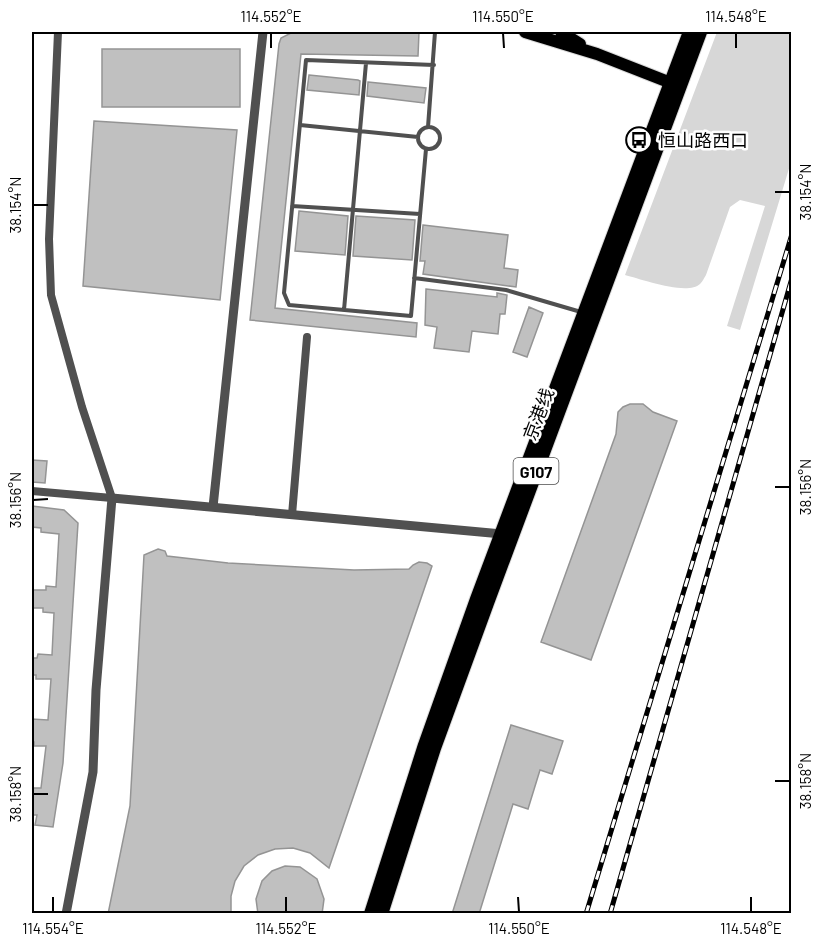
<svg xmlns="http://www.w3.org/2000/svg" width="823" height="945" viewBox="0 0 823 945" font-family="Barlow,'Noto Sans SC',sans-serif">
<rect width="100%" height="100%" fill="#fff"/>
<!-- green -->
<path fill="#d7d7d7" d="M 717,32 L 791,32 L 791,162 L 740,330 L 727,326 L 765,206 L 740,200 L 730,207 L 706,275 C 704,278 703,281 700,284 C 687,296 641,279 625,275 Z"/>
<!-- building -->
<path fill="#c0c0c0" stroke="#949494" stroke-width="1.5" d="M 293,32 L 419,32 L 418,56 L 301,54 L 275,308 L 417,323 L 416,337 L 250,320 L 279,44 L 281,38 Z
M 102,49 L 240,49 L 240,107 L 102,107 Z
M 309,75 L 358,80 L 360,81 L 359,95 L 307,90 Z
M 368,82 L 426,88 L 424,103 L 367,96 Z
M 94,121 L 237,130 L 220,300 L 83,286 Z
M 299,211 L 348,216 L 345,255 L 295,251 Z
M 356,216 L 415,220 L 412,260 L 353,256 Z
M 423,225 L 508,235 L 504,268 L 518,270 L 516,287 L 423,274 L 425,261 L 420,261 Z
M 426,289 L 497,297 L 497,293 L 507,295 L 505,314 L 500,314 L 498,334 L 472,331 L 469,352 L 434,348 L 437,327 L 425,325 Z
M 529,307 L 543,313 L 527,357 L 513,352 Z
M 630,404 L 643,404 L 653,412 L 677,421 L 591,660 L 541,642 L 616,434 L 618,412 L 623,407 Z
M 32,460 L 47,461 L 45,483 L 32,482 Z
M 32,506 L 64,510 L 78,523 L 63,763 L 53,827 L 35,825 L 37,815 L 32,815 L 32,788 L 41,788 L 46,746 L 34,746 L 34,742 L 32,742 L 32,719 L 48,720 L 51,679 L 36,679 L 36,675 L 32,675 L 32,658 L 37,658 L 38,654 L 52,655 L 54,613 L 43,612 L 43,608 L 32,608 L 32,590 L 46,590 L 46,586 L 56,587 L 59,534 L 41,532 L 41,528 L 32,527 Z
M 158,549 L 165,551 L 167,556 L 228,563 L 354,570 L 409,569 L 413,565 L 419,562 L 427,563 L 432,566 L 329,868 L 310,853 L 293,848 L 275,849 L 258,855 L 244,866 L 235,881 L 231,896 L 231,914 L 108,914 L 130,806 L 144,555 Z
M 511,725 L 563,741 L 552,774 L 540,770 L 528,809 L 513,804 L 479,914 L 452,914 Z
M 285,866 L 300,867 L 317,879 L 324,899 L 322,914 L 258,914 L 256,899 L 262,881 L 272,871 Z"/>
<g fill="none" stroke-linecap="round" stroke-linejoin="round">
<!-- primary casing -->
<g stroke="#dbdbdb" stroke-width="14">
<path id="primary" d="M 525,32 L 597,54 L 671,83
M 561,32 L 580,44"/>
</g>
<!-- trunk casing -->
<g stroke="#dbdbdb" stroke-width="16">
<path id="trunk" d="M 371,914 L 425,745 L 477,599 L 690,32
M 381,914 L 434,748 L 487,603 L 700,32"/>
</g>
<!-- service -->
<path stroke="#505050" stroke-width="4" d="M 300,125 L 418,137
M418 138a11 11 0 1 1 22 0a11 11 0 1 1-22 0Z
M 428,127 L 435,32
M 426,149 L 411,316 L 289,305 L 284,293 L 306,60 L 434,65
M 292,206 L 420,214
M 414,278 L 506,290 L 581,312
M 344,310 L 366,63"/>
<!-- minor -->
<path stroke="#505050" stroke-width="8" d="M 32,491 L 112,498 L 82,407 L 51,295 L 49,239 L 58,32
M 292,515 L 307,337"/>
<!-- tertiary -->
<path stroke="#505050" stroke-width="9" d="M 213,507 L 263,32
M 66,914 L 93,772 L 96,690 L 112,498 L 502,534"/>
<!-- primary -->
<use href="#primary" stroke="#000" stroke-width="12"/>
<!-- trunk -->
<use href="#trunk" stroke="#000" stroke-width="14"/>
<!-- rail casing -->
<g stroke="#000" stroke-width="5">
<path id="rail" d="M 586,914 L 792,234
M 610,914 L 792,278"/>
</g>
<!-- rail -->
<use href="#rail" stroke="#fff" stroke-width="3" stroke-dasharray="9" stroke-linecap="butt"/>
</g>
<!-- ticks -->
<path fill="none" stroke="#000" stroke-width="2" d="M 271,33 L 271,48M 503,33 L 504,48M 736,33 L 736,48M 775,192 L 790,192M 33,205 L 48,205M 775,487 L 790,487M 33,500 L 48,499M 775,781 L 790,781M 33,794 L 48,794M 53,897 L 53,912M 286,897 L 286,912M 518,897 L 519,912M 751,897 L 751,912"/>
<!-- icons -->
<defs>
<g id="bus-ring" transform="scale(1.35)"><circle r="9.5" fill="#fff" stroke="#000" stroke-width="1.5"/><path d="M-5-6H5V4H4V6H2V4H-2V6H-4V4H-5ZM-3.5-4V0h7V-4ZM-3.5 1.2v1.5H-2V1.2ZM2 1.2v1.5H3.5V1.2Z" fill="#000"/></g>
</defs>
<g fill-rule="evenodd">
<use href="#bus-ring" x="639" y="140"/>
</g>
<g text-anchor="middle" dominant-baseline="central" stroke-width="5" stroke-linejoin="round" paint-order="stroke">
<!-- shield labels -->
<rect fill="#fff" stroke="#4c4c4c" stroke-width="1.5" x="513.5" y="458" width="45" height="26" rx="4.5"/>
<g font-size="16" font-weight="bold" fill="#000">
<text x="536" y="471">G107</text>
</g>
<!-- poi labels -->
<g font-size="18" fill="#000" stroke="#fff" text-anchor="start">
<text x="658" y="140">恒山路西口</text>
</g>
<!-- street labels -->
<g font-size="18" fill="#000" stroke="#fff">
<text transform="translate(538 414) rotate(-69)">京港线</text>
</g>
</g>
<!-- border -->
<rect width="823" height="945" fill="none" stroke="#ffffff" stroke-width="66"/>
<rect x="33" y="33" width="757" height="879" fill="none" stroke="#000" stroke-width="2"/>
<g font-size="15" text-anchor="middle" fill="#000">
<text x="271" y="22">114.552°E</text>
<text x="503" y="22">114.550°E</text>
<text x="736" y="22">114.548°E</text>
<text transform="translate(806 192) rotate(-90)" y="5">38.154°N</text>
<text transform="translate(16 205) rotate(-90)" y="5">38.154°N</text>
<text transform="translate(806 487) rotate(-90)" y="5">38.156°N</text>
<text transform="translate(16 500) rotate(-90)" y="5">38.156°N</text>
<text transform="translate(806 781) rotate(-90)" y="5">38.158°N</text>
<text transform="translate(16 794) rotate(-90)" y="5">38.158°N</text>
<text x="53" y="934">114.554°E</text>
<text x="286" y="934">114.552°E</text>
<text x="519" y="934">114.550°E</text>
<text x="751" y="934">114.548°E</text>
</g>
</svg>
